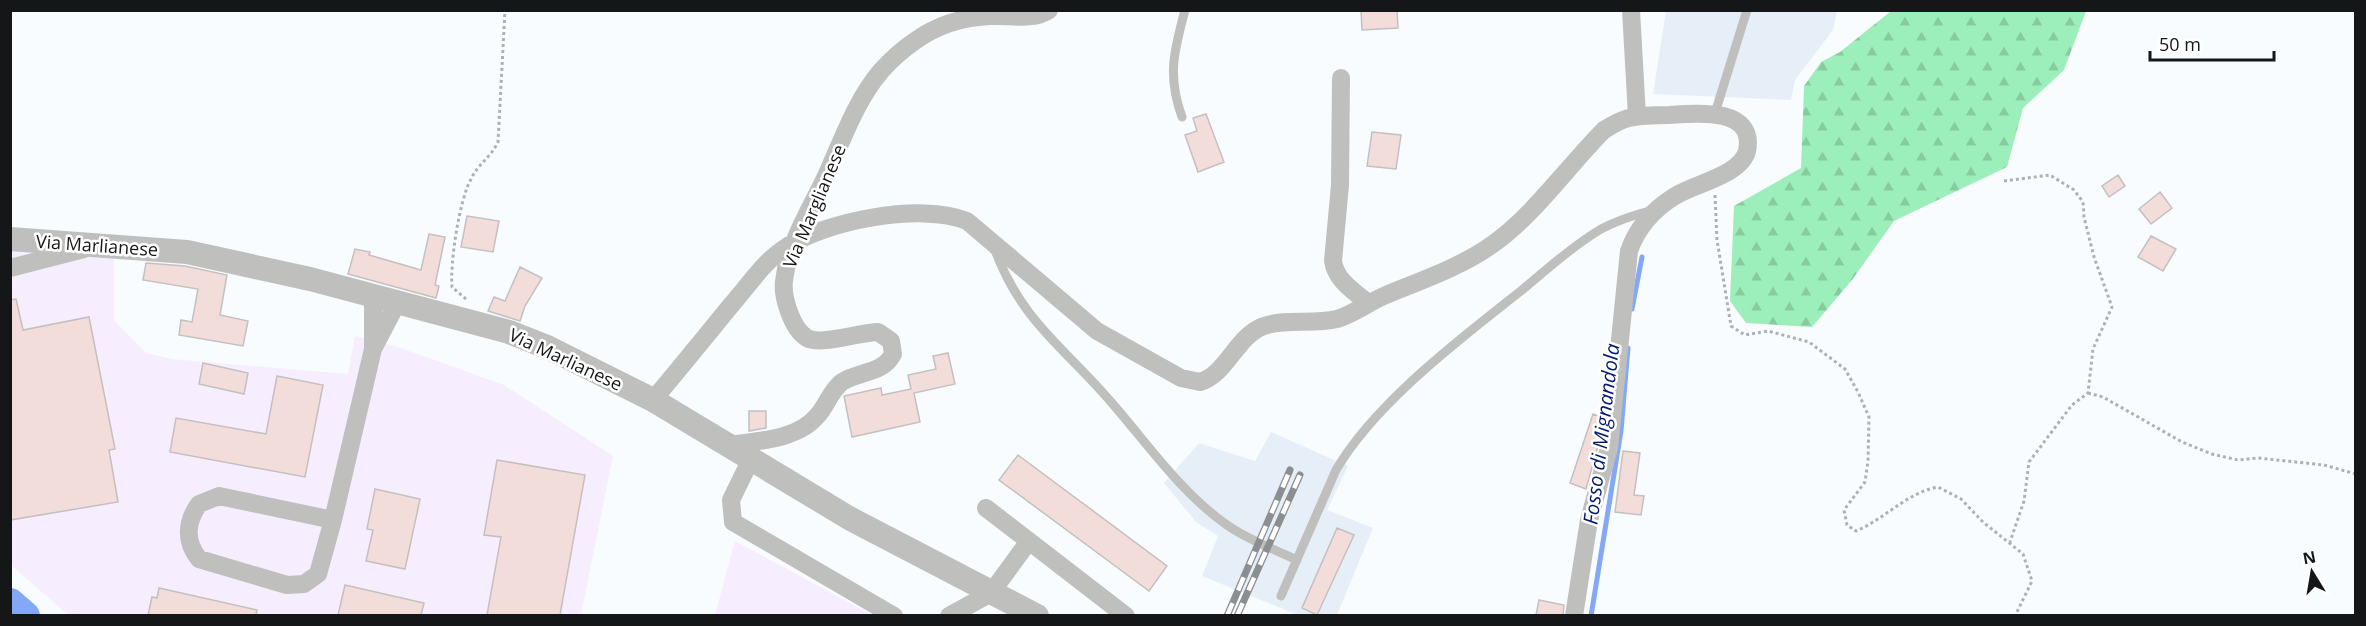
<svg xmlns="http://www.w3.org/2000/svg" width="2366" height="626" viewBox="0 0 2366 626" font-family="'Open Sans',sans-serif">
<defs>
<pattern id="forest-firs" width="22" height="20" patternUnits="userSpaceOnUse" patternTransform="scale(1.5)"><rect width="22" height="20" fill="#9cefba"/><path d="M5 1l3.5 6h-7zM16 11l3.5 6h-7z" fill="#86cc9f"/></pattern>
</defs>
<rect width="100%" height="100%" fill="#f8fcff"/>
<!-- built -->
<path fill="#e6eff7" d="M 1666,11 L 1837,11 L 1833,30 L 1795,80 L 1791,100 L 1653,94 Z
M 1271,432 L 1348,466 L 1327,510 L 1373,528 L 1337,615 L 1298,615 L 1202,576 L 1218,536 L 1196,522 L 1164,483 L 1199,443 L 1255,461 Z"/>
<!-- industrial -->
<path fill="#f6edfe" d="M 10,251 L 114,257 L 114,320 L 146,353 L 172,359 L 348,374 L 355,336 L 398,347 L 504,385 L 613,456 L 581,615 L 68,615 L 11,565 Z
M 735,541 L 872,615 L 715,615 Z"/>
<!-- forest -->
<path fill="url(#forest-firs)" d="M 1891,11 L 2086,11 L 2064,70 L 2023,108 L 2007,167 L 1894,221 L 1852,280 L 1812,327 L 1746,323 L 1730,301 L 1734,206 L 1801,168 L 1804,86 L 1821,62 L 1840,52 Z"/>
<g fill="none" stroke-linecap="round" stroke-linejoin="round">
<!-- stream -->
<path stroke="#84a8f5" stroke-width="5" d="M 1632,309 L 1642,257
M 1591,616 L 1621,431 L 1628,348"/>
<!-- river -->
<path stroke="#84a8f5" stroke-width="30" d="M 10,603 L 25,616"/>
</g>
<!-- building -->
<path fill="#f2dddb" stroke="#c4c0bf" stroke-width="1.5" d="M 1361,10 L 1397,10 L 1398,28 L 1362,30 Z
M 1206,114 L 1224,162 L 1198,172 L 1185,135 L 1197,131 L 1193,118 Z
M 1372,132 L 1401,135 L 1396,169 L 1367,166 Z
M 2118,175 L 2125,186 L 2109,197 L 2102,186 Z
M 2160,192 L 2172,208 L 2151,224 L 2139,209 Z
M 467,216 L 499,221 L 493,252 L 461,247 Z
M 429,234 L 445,237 L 435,285 L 439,286 L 436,298 L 348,274 L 355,249 L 370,252 L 369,255 L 421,270 Z
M 2151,236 L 2176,249 L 2163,271 L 2138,257 Z
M 146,263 L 185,266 L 227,275 L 220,315 L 248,321 L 243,346 L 179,335 L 181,320 L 192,322 L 198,289 L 143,280 Z
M 520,267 L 542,278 L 525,306 L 520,321 L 488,311 L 494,297 L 505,301 Z
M 16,299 L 23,330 L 89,317 L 115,449 L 109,450 L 118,502 L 10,520 L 10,300 Z
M 948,353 L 955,384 L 914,393 L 920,422 L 852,437 L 844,396 L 881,388 L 882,395 L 911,389 L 908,375 L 936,369 L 933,356 Z
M 203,363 L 248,373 L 244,394 L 199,384 Z
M 277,376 L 323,385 L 305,477 L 170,452 L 176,418 L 266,434 Z
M 749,411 L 766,411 L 766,428 L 749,431 Z
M 1593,414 L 1601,417 L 1598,446 L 1586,489 L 1570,483 Z
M 1623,451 L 1640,453 L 1634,495 L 1644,496 L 1641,515 L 1615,512 Z
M 1018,455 L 1167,566 L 1149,591 L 999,480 Z
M 497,460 L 585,475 L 560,615 L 487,615 L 501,537 L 484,535 Z
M 375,489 L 420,499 L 405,569 L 366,561 L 373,530 L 367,529 Z
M 1337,528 L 1354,535 L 1317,615 L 1302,608 Z
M 345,585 L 424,603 L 421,615 L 338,615 Z
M 159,588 L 257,610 L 256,615 L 148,615 L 152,597 L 157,598 Z
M 1539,600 L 1564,605 L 1563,615 L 1536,615 Z"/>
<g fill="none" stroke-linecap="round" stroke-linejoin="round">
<!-- path -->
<path stroke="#aeb1b4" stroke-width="3" stroke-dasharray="3 3" stroke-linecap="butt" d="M 2004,181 L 2050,175 L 2074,190 L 2083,202 L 2084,217 L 2094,257 L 2112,307 L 2093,349 L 2088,393 L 2072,405 L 2029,462 L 2024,501 L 2010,542
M 1715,195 L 1717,240 L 1731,326 L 1745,335 L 1768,331 L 1809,342 L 1845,369 L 1858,392 L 1869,417 L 1868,461 L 1865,482 L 1844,510 L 1847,525 L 1856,531 C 1885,519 1906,493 1938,487 L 1961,499 L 1983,522 L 2023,554 L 2032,581 L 2015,616
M 466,299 L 452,287 C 450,263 459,201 471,179 C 478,164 491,157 498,142 L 505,10
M 2088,393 L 2103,397 L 2182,442 L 2212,454 L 2238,460 L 2258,458 L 2324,465 L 2356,474
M 2132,616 L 2132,614"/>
<!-- service -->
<path stroke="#bfbfbd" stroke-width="9" d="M 1715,113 L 1747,10
M 1182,117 C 1167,76 1174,51 1185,10
M 995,250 C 1021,321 1065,348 1111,402 C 1147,443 1181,493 1227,525 C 1248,540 1274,549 1297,560
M 1281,596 L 1336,470 C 1375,403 1460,339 1522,290 C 1547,269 1573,246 1601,229 C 1618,220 1634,215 1653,210"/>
<!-- minor -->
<path stroke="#bfbfbd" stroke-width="18" d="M 1631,10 L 1637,116
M 1341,78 L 1340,185 L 1333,261 C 1336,281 1354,291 1368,303
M 10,268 L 84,249
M 374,347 L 397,303
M 653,400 C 680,368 706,336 732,304 C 748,286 762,264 782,250 C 822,221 921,202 967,221 L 1097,331 L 1181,378 L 1200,382 C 1227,374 1236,336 1264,326 C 1287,318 1313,325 1337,319 C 1354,314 1369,302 1386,295 C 1422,280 1461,267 1493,244 C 1534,215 1568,166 1604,130 C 1612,125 1620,120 1629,118 C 1642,115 1657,115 1670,115 C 1696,113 1756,107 1747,151 C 1741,175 1694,184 1675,196 C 1654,209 1637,228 1629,251 L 1609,448 L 1589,520 L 1574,616
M 728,445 C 757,441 798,440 818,415 C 827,405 831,390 842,382 C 859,371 883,374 893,354 L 891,341 L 878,332 C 861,332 820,346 807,338 C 792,329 782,297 784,281 C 788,244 811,208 826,176 C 842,141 856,100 881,71 C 890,61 903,49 915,41 C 937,25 964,17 991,16 C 1009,15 1033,21 1049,10
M 751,459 L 731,500 L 733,522 L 894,616
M 219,496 L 333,520 L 318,574 L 304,584 L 287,585 L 199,559 C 185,542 186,522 199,504 Z
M 986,508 L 1126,616
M 333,520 L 373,349 L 373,296
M 949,616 L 991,593 L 1029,541"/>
<!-- tertiary -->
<path stroke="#bfbfbd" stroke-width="24" d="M 10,239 L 187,252 L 310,279 L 509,332 L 547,347 L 653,400 L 849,518 L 1037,616"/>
<!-- rail casing -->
<g stroke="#8c8f91" stroke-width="7">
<path id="rail" d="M 1227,616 L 1290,470
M 1237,616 L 1300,475"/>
</g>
<!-- rail -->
<use href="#rail" stroke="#fff" stroke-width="4.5" stroke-dasharray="14" stroke-linecap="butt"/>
</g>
<g text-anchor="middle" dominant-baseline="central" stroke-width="5" stroke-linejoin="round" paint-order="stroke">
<!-- street labels -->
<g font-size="18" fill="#151617" stroke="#fff">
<text transform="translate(814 206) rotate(-67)">Via Marglianese</text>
<text transform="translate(97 245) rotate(4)">Via Marlianese</text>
<text transform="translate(566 359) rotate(25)">Via Marlianese</text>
</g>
<!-- water labels -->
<g font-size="20" font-style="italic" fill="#031a71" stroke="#fff">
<text transform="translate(1601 434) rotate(-83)">Fosso di Mignandola</text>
</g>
</g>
<!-- border -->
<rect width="2366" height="626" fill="none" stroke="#151617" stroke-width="24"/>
<!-- north arrow -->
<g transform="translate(2312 572) rotate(349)" stroke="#ffffff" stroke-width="4.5" paint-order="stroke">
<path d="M0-4.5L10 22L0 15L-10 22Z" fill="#151617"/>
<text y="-9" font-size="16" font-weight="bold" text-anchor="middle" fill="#151617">N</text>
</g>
<!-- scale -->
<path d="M2150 51v9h124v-9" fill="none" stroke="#151617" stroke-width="3"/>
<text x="2159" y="51" font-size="18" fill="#151617" stroke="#ffffff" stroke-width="4.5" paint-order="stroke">50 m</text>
</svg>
